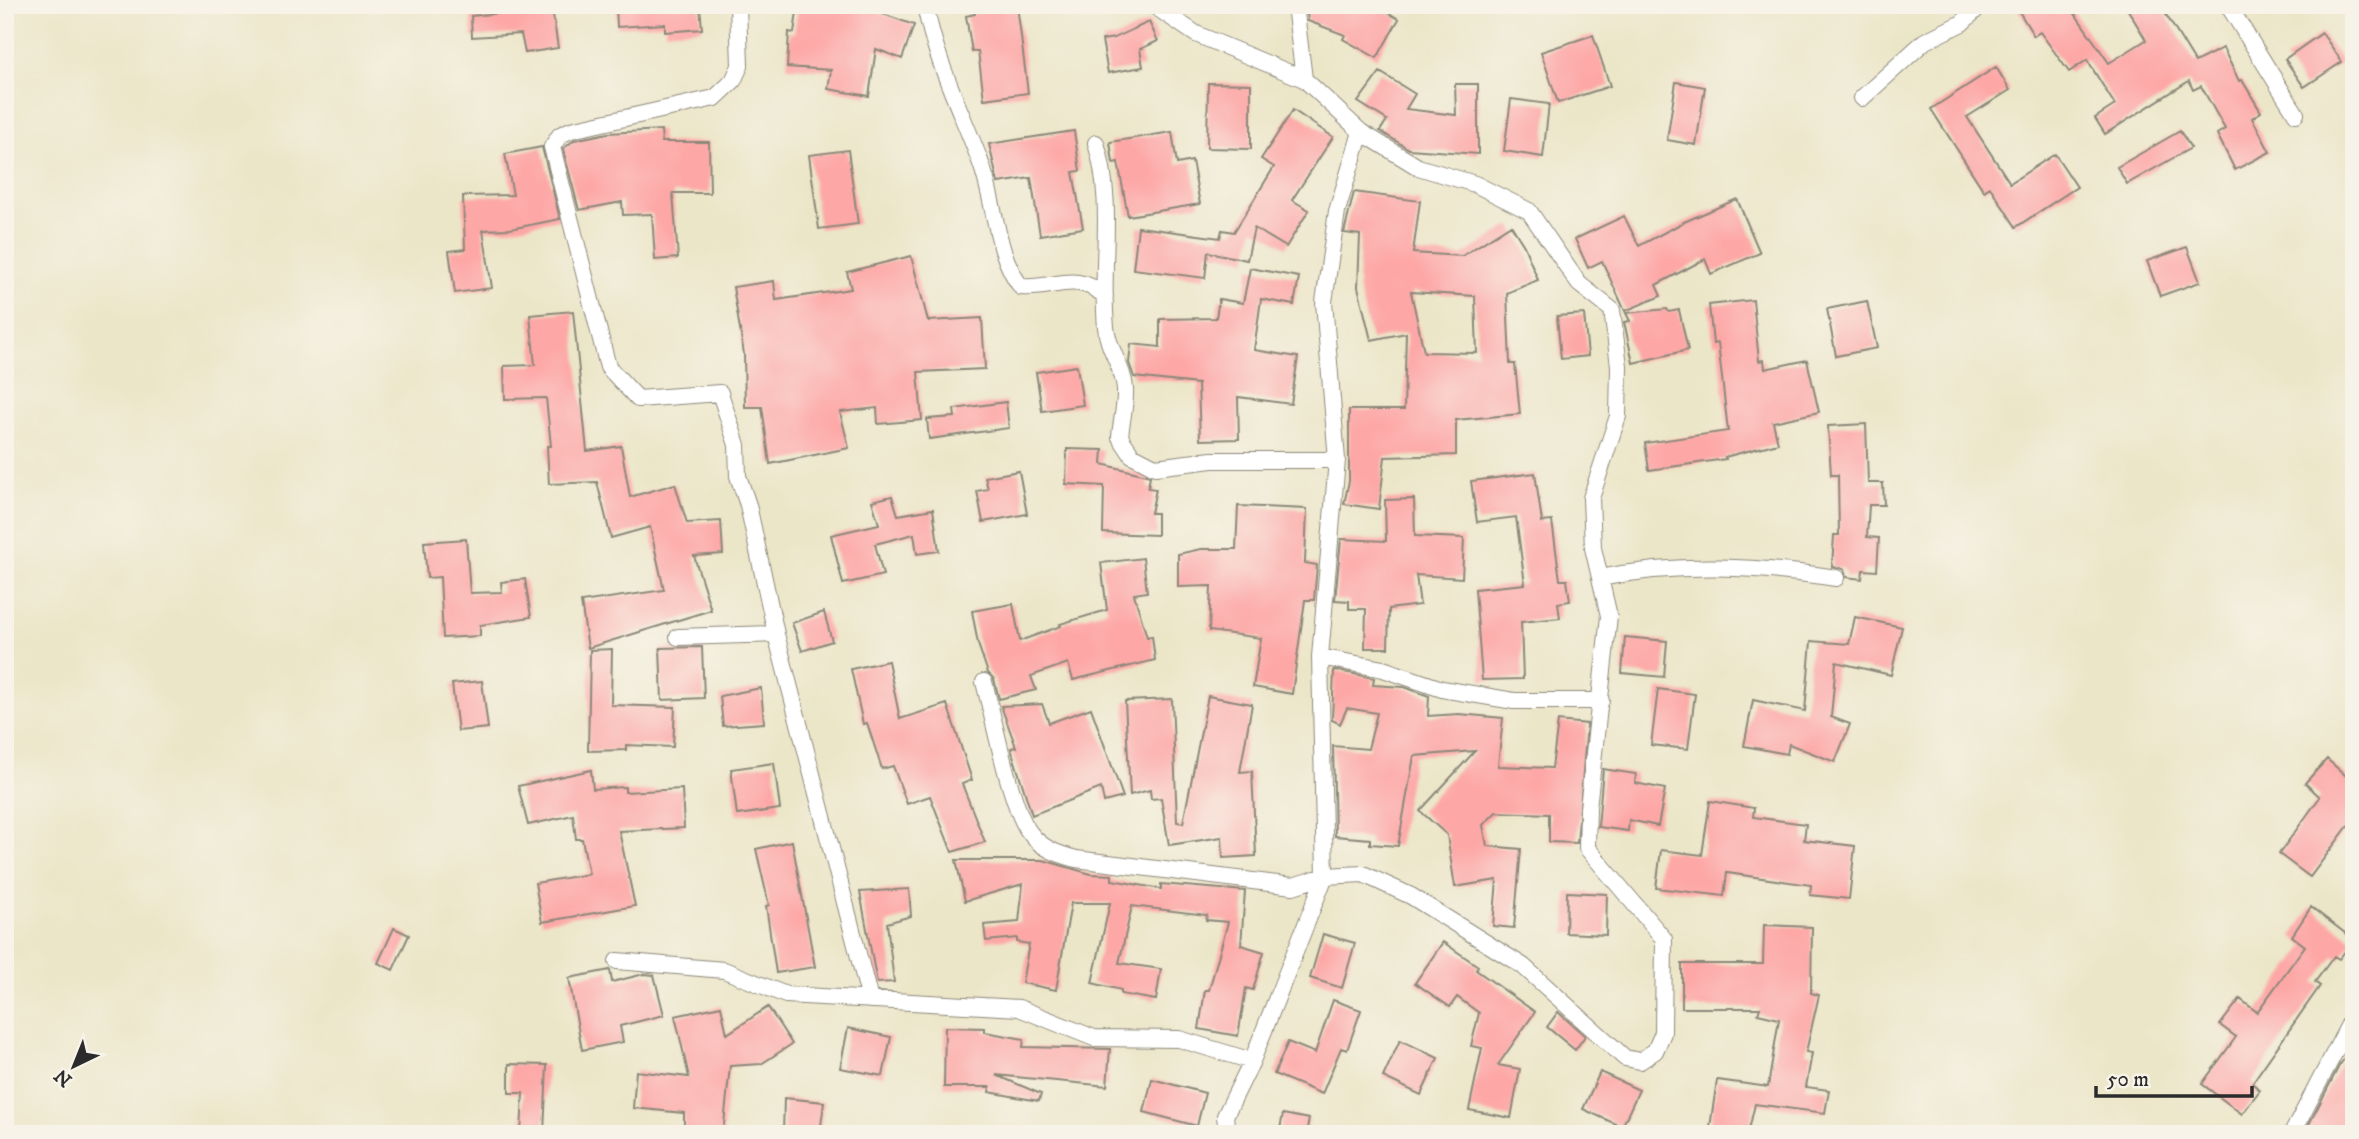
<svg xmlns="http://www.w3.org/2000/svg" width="2359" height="1139" viewBox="0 0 2359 1139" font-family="'IM FELL DW Pica',serif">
<rect width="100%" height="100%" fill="#f7f3e8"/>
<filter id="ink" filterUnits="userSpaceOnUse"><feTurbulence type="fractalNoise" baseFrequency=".0143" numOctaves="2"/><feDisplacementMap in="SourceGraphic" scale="14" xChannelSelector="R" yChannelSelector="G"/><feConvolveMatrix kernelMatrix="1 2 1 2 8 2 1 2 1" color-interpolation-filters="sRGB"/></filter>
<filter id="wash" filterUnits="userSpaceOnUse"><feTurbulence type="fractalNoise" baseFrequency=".00686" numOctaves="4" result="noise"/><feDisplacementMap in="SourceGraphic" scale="28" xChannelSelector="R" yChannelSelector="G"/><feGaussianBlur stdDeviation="1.57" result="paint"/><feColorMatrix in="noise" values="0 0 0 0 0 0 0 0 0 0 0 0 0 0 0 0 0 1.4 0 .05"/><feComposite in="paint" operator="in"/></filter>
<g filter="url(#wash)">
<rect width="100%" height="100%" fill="#ece6c9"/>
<g id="blocks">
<!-- building -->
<path fill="#fda8a7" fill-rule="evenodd" d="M 616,5 L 700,5 L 702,29 L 665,32 L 665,24 L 617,27 Z
M 798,5 L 858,5 L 914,25 L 902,59 L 876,49 L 869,96 L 828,89 L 831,70 L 787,67 L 789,32 L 794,33 Z
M 973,5 L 1017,5 L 1028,93 L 984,99 L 978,51 L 972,52 L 966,16 L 975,14 Z
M 1306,5 L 1374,5 L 1399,19 L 1377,58 L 1343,39 L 1345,35 L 1308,21 Z
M 2015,5 L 2069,5 L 2109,63 L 2146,40 L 2125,5 L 2160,5 L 2195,62 L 2223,48 L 2239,81 L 2242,80 L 2261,112 L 2252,118 L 2270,152 L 2235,170 L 2217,134 L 2225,129 L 2201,86 L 2193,90 L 2189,81 L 2105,134 L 2095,118 L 2115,105 L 2087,60 L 2069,72 L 2040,32 L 2034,36 Z
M 552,8 L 558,48 L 525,53 L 521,34 L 472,37 L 471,16 Z
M 1149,22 L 1158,41 L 1140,49 L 1143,67 L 1108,73 L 1102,40 L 1114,38 Z
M 2322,33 L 2342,62 L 2304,87 L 2285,59 Z
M 1593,35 L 1610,86 L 1558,103 L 1541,52 Z
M 1996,67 L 2010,90 L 1967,117 L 2010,183 L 2055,154 L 2077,187 L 2016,227 L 1990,187 L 1984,191 L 1931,109 Z
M 1380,72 L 1415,94 L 1406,109 L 1456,115 L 1455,84 L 1478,84 L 1478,154 L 1409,149 L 1380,131 L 1387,120 L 1358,102 Z
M 1676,82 L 1705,87 L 1696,145 L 1667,140 Z
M 1208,83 L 1251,84 L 1251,149 L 1207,148 Z
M 1511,99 L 1549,104 L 1543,157 L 1504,151 Z
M 1293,110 L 1333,137 L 1292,200 L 1309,210 L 1286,247 L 1254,228 L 1247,260 L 1208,252 L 1205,278 L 1133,269 L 1138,227 L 1220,238 L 1222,230 L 1234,232 L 1274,167 L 1261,159 Z
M 661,130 L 662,142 L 709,142 L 710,193 L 673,193 L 678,258 L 655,260 L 652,214 L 623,215 L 622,202 L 579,210 L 563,149 L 574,140 L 608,133 Z
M 1074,131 L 1080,171 L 1073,172 L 1083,228 L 1040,235 L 1031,178 L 998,183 L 989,144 Z
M 2180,131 L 2191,148 L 2127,184 L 2117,167 Z
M 1172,132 L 1177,164 L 1192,161 L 1200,204 L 1128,216 L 1118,162 L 1113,163 L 1110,142 Z
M 542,147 L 560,219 L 510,229 L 483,230 L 492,288 L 455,293 L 449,251 L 465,249 L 463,196 L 513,195 L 505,154 Z
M 848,150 L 858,224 L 819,229 L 809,155 Z
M 1354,192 L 1420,201 L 1413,253 L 1462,256 L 1511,225 L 1524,246 L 1538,280 L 1507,293 L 1510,364 L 1515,364 L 1520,414 L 1456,420 L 1456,455 L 1385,457 L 1379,509 L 1344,504 L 1349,481 L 1349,410 L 1404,410 L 1406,333 L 1371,340 L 1358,287 L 1360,235 L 1344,233 ZM 1411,292 L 1475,296 L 1477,353 L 1424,352 Z
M 1737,199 L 1760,253 L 1711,274 L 1705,259 L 1656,285 L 1661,296 L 1625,311 L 1602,261 L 1588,268 L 1575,239 L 1624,216 L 1639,246 L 1684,222 Z
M 2187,247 L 2200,282 L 2160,296 L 2147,261 Z
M 911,256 L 928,321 L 982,318 L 985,369 L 918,372 L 922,420 L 878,424 L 877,408 L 840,412 L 849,448 L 770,464 L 762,407 L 745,407 L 744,354 L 733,287 L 774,281 L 776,300 L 851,289 L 847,272 Z
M 1250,268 L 1299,277 L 1294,305 L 1261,299 L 1254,350 L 1298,357 L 1291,404 L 1238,397 L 1239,439 L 1200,440 L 1198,384 L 1134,377 L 1129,363 L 1131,344 L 1160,347 L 1160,319 L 1216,318 L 1219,299 L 1243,303 Z
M 1753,300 L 1759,361 L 1764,360 L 1765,369 L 1807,360 L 1819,412 L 1773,422 L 1778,443 L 1725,457 L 1726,459 L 1649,470 L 1645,443 L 1728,431 L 1718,343 L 1713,344 L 1709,305 Z
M 1867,301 L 1877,348 L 1836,356 L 1827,309 Z
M 1667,309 L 1669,312 L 1679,310 L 1688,350 L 1633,363 L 1625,326 L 1624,322 L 1630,321 L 1626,313 Z
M 573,311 L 587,451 L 621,446 L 630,497 L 675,484 L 687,523 L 721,521 L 723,554 L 694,556 L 711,610 L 588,648 L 581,602 L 664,590 L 650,527 L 611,538 L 597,482 L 549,484 L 547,446 L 551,446 L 546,398 L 505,399 L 504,366 L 535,365 L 530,315 Z
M 1584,314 L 1588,356 L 1561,359 L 1557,316 Z
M 1077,366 L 1083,405 L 1042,411 L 1036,372 Z
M 1006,402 L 1009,428 L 929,439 L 927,419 L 955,417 L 954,409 Z
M 1866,424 L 1868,483 L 1883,483 L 1884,505 L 1869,505 L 1867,537 L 1879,538 L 1877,571 L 1863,570 L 1862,579 L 1846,577 L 1844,569 L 1832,567 L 1834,535 L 1839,535 L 1838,475 L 1831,475 L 1828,426 Z
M 1067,449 L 1103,450 L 1102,464 L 1150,476 L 1148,488 L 1156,489 L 1151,513 L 1157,513 L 1157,535 L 1103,533 L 1104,486 L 1066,484 Z
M 1019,471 L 1027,514 L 983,522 L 977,491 L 988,489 L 985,477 Z
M 1535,473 L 1542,522 L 1552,521 L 1560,580 L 1567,580 L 1570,601 L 1558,603 L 1560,618 L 1521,622 L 1523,679 L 1482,680 L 1475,589 L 1525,584 L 1516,517 L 1477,522 L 1471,481 Z
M 892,496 L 898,515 L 933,509 L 939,551 L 917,554 L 914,534 L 875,544 L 883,575 L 843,584 L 831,535 L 879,524 L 872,501 Z
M 1414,499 L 1415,536 L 1464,538 L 1462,578 L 1416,575 L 1420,605 L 1389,609 L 1388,648 L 1365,648 L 1366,609 L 1349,609 L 1349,601 L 1335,600 L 1341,539 L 1386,541 L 1385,500 Z
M 1238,506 L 1307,509 L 1305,563 L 1317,565 L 1314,600 L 1305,600 L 1292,694 L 1253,687 L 1261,638 L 1209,631 L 1211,586 L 1178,587 L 1178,554 L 1201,549 L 1236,549 Z
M 466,539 L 470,593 L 502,592 L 501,582 L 525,579 L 531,617 L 480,625 L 480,636 L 443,638 L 440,577 L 427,578 L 424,542 Z
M 1143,558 L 1147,592 L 1134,594 L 1147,637 L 1152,636 L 1155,660 L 1073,680 L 1068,663 L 1031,676 L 1036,690 L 999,699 L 994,679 L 988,673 L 978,644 L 972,611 L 1013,604 L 1020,641 L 1061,626 L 1060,624 L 1107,610 L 1101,563 Z
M 824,612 L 832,641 L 802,651 L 792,623 Z
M 1855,617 L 1902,627 L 1891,675 L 1836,662 L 1831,717 L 1850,724 L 1835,762 L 1789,744 L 1787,754 L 1744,746 L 1753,700 L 1805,711 L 1811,641 L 1849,644 Z
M 1625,637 L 1667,641 L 1664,677 L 1622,673 Z
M 702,647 L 704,698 L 662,700 L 660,648 Z
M 612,649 L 611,705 L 675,707 L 673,747 L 626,745 L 626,750 L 588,751 L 590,650 Z
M 888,661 L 900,719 L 947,704 L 972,780 L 962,784 L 985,842 L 952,852 L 930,796 L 907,804 L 893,766 L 882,769 L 867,723 L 863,724 L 851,669 Z
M 1334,670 L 1374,678 L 1373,685 L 1404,687 L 1429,696 L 1428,716 L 1459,714 L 1503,718 L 1498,766 L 1552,768 L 1558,721 L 1587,724 L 1577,843 L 1549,842 L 1549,814 L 1496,812 L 1483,825 L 1487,846 L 1521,849 L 1514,928 L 1493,926 L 1497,880 L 1455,887 L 1447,835 L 1420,811 L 1475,751 L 1414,756 L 1398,846 L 1370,844 L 1370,839 L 1335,836 L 1333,746 L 1368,749 L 1377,713 L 1347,708 L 1340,724 L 1332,720 Z
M 482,681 L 488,728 L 458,731 L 452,684 Z
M 761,688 L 764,723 L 723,726 L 720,696 Z
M 1658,689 L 1695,694 L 1688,749 L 1651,745 Z
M 1208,696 L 1252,704 L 1240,772 L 1252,771 L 1256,856 L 1223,858 L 1222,837 L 1169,845 L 1161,798 L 1151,799 L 1150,790 L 1130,795 L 1125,701 L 1172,699 L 1177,822 L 1183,823 Z
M 1042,704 L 1049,723 L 1091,708 L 1123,797 L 1104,802 L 1101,788 L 1032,815 L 1013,755 L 1011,748 L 1016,747 L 1001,706 Z
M 2327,759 L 2354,783 L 2354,818 L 2310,877 L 2279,854 L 2320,797 L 2305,783 Z
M 774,763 L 780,809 L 737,815 L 731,769 Z
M 1603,769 L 1636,774 L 1635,783 L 1665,789 L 1658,826 L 1629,820 L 1628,831 L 1598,827 Z
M 591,770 L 593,789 L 625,787 L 625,792 L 682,789 L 684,828 L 619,831 L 635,906 L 542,922 L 535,883 L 589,874 L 582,839 L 576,839 L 573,815 L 528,825 L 518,786 Z
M 1710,801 L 1754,808 L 1753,817 L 1806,824 L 1804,840 L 1855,846 L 1849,899 L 1810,895 L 1811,885 L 1727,873 L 1724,896 L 1656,888 L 1661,850 L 1702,855 Z
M 792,841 L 815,967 L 776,973 L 766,906 L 769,905 L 756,849 Z
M 956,860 L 1043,860 L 1091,874 L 1112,875 L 1112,880 L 1161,889 L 1161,884 L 1245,891 L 1241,945 L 1264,952 L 1253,990 L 1246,988 L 1238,1036 L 1199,1029 L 1205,990 L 1209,990 L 1228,922 L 1206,920 L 1207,915 L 1132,906 L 1119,963 L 1161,969 L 1156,1000 L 1121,994 L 1121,990 L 1092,983 L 1110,903 L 1071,903 L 1056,990 L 1022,983 L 1029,944 L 1017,942 L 1017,938 L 986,941 L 984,925 L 1019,922 L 1023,884 L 965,901 Z
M 909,889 L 911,916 L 887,923 L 894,982 L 877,983 L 860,892 Z
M 1567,892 L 1607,894 L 1606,935 L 1566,933 Z
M 2311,907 L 2354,940 L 2339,959 L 2334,956 L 2315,982 L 2320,986 L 2252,1083 L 2260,1090 L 2242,1114 L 2202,1084 L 2236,1037 L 2220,1025 L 2240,999 L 2257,1012 L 2305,946 L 2292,936 Z
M 1764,925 L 1812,927 L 1811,993 L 1819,995 L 1806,1052 L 1812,1053 L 1806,1087 L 1829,1090 L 1825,1113 L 1755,1104 L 1748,1134 L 1709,1134 L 1717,1080 L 1768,1087 L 1779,1019 L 1758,1014 L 1760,1008 L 1682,1008 L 1682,964 L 1763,964 Z
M 394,928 L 409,935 L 393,970 L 378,963 Z
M 1323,934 L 1355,943 L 1342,988 L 1310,978 Z
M 1443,942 L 1478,966 L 1476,970 L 1535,1012 L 1498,1065 L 1520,1069 L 1511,1118 L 1469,1110 L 1482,1048 L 1471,1046 L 1479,1013 L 1457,997 L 1450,1007 L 1415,983 Z
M 610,970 L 612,982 L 644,974 L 654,975 L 664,1015 L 620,1026 L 623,1042 L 582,1050 L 569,978 Z
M 1333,1000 L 1361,1010 L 1347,1050 L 1341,1048 L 1322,1094 L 1274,1074 L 1288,1042 L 1315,1053 Z
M 721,1006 L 727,1034 L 768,1007 L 792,1044 L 761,1064 L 730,1066 L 723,1134 L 684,1134 L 684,1113 L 633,1108 L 636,1071 L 689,1077 L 675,1016 Z
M 1558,1012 L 1585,1036 L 1575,1050 L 1547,1027 Z
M 945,1027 L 985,1028 L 985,1032 L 1024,1039 L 1023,1047 L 1110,1049 L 1107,1086 L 996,1075 L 1041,1094 L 1039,1101 L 989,1092 L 990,1087 L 944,1087 Z
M 848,1028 L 891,1037 L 883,1076 L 840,1068 Z
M 1400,1040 L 1438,1058 L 1421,1095 L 1383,1077 Z
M 2354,1046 L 2354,1134 L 2304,1134 L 2339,1066 Z
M 509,1064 L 547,1065 L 544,1134 L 521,1134 L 523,1093 L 509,1093 Z
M 1600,1072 L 1639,1090 L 1622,1127 L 1583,1109 Z
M 1152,1079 L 1205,1093 L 1197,1126 L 1144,1112 Z
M 784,1098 L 824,1102 L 820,1134 L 783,1134 Z
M 1283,1114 L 1309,1119 L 1306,1134 L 1279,1134 Z"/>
</g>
</g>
<g filter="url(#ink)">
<use href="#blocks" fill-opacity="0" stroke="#8c887a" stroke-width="2"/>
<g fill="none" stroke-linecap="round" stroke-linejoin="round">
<!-- street casing -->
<g stroke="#8c887a" stroke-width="18">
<path id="street" d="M 738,5 L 740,66 L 733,81 L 715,98 L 571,130 L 560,135 L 552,147 L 608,367 L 638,399 L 720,393 L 737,445 L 738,476 L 748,505 L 776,634 L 870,1000
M 925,5 C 936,62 960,108 980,161 C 996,203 994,250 1021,287 C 1055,290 1075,270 1105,296
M 1295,5 L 1304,79
M 2228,5 L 2296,114
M 1862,98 L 1925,41 L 1962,23 L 1981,5
M 1096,143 C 1115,204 1100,265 1106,327 C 1107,348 1124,368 1125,389 C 1126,404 1121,422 1120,437 L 1132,455 L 1155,467 L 1212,460 L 1337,460
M 1600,578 C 1678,562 1757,566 1836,578
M 678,637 L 776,634
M 1320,657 L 1383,669 L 1442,689 L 1514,701 L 1601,701
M 984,682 C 993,715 1011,810 1030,833 C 1042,849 1058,854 1076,859 L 1293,886 L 1325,876 L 1363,874 L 1411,896 L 1523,966 L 1625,1058 L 1640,1061 L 1655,1051 L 1663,1033 L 1664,939 L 1587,848 L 1588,808 L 1609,616 L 1593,548 L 1591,498 L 1618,416 L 1619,366 L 1612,310 L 1579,284 L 1529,211 L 1475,184 L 1418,167 L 1361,132 L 1304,79 L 1196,34 L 1153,5
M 617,961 L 724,970 L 786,995 L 1019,1008 L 1094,1038 L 1179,1039 L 1252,1061
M 1227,1134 L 1225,1116 L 1252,1061 L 1325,876 L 1320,657 L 1337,460 L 1324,302 L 1337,211 L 1361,132
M 2292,1134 L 2354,1015"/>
</g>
<!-- street -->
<use href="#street" stroke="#fff" stroke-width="16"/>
</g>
</g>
<!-- margin -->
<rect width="2359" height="1139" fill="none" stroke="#f7f3e8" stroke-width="28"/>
<!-- north arrow -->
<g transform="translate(74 1066) rotate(223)" stroke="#f7f3e8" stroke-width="5" paint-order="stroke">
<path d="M0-5L12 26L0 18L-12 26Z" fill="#2b2b2b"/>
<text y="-10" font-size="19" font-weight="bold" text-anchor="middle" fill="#2b2b2b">N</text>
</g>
<!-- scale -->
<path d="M2096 1086v10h156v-10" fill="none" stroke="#2b2b2b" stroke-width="3.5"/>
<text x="2107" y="1086" font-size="21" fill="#2b2b2b" stroke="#f7f3e8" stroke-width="5" paint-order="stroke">50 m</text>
</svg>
